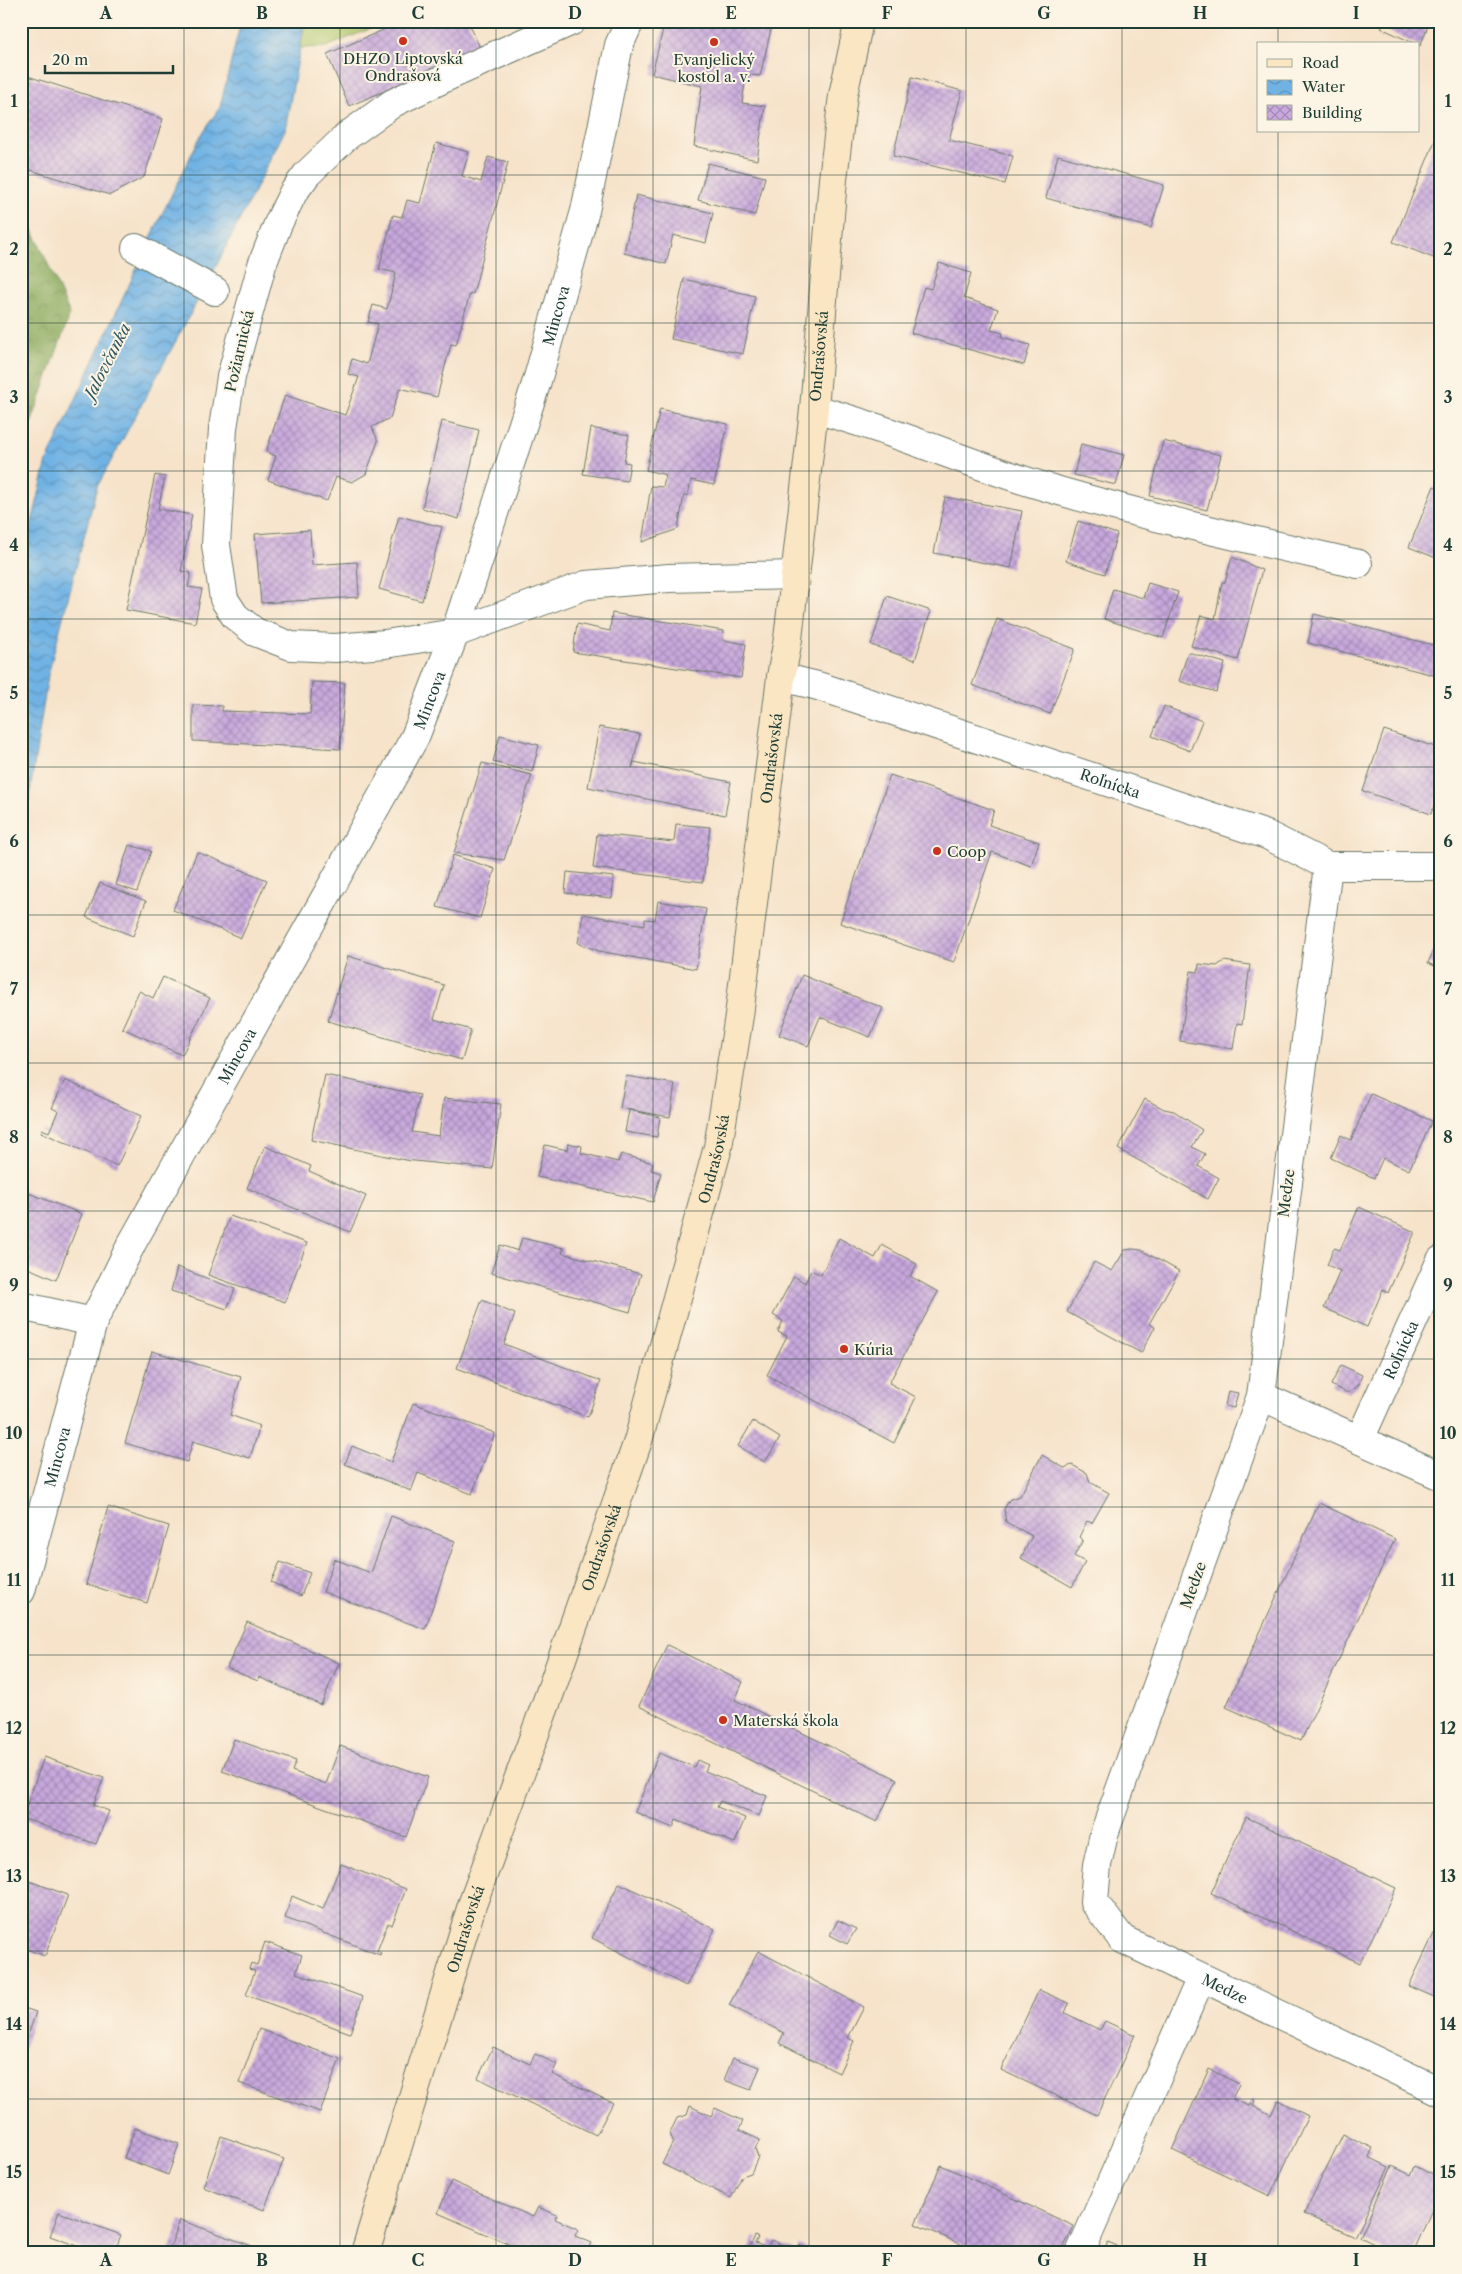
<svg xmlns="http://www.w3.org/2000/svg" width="1462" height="2274" viewBox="0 0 1462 2274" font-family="'Libre Caslon Text',serif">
<defs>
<pattern id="forest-crowns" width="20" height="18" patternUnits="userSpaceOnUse" patternTransform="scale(1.25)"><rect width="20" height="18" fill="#8cab5e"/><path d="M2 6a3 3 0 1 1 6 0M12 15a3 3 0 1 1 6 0" fill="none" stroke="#728c4e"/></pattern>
<pattern id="water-waves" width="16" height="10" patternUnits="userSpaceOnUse" patternTransform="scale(1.25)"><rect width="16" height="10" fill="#70b2e4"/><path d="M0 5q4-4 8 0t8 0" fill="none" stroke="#5b92ba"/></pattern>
<pattern id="building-cross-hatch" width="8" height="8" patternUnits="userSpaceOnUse" patternTransform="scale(1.25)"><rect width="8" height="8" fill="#c8a8dd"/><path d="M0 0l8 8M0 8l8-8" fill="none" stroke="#a28ab4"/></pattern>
</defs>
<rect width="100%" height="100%" fill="#fcf5e5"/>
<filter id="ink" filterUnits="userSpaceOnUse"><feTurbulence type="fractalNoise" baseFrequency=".02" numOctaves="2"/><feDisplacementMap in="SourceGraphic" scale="10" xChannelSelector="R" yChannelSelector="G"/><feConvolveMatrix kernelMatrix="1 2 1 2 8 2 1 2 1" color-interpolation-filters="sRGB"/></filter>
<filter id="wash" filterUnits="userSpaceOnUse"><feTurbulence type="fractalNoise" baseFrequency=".0096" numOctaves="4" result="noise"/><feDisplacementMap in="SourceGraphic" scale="20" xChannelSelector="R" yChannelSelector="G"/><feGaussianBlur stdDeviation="1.12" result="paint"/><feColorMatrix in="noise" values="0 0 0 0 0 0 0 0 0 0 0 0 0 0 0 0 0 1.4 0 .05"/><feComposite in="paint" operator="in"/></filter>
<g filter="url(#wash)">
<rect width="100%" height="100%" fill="#f6e3ca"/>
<!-- forest -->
<path fill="url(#forest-crowns)" stroke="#567449" d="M 21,203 L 70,314 L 21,452 Z"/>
<!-- green -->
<path fill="#b1c66a" stroke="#68824f" d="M 305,21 L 389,21 L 326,47 L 300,48 Z"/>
<!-- water -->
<path fill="url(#water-waves)" stroke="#48788c" d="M 241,21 L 305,21 L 285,130 L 218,263 L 97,487 L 48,675 L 21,850 L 21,567 L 47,461 L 162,214 L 200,137 L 220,107 Z"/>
<g id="blocks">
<!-- building -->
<path fill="url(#building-cross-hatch)" d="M 404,21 L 468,21 L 481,50 L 349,106 L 327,54 Z
M 672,21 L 692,23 L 693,21 L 773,21 L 760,76 L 750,75 L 746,77 L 742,103 L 765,106 L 757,160 L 694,146 L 702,86 L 652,74 L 663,29 Z
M 1384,21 L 1430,21 L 1420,46 L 1381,28 Z
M 21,74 L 163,119 L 144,177 L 110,195 L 21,167 Z
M 912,77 L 962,91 L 949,140 L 1013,156 L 1005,184 L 893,156 Z
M 1437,136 L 1441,138 L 1441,261 L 1393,242 Z
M 436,143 L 469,152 L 462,176 L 481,182 L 488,157 L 508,162 L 473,294 L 470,293 L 456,345 L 451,344 L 437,397 L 400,388 L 390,418 L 372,427 L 378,441 L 366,474 L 352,482 L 336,477 L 327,501 L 268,480 L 276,456 L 266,452 L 285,395 L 345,415 L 359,377 L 348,374 L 352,359 L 367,364 L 378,324 L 368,322 L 373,305 L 387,309 L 396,273 L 379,269 L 393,215 L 402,217 L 407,200 L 420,203 Z
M 1058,155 L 1164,185 L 1151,228 L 1046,198 Z
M 708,163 L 765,177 L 755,215 L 698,200 Z
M 636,195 L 713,213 L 706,243 L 673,235 L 666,264 L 624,253 Z
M 939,263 L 971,273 L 964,298 L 998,309 L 991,330 L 1003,333 L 1002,337 L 1030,345 L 1024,365 L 911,333 L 924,287 L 931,289 Z
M 684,279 L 755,296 L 743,354 L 671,339 Z
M 660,409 L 728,424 L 714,485 L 691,480 L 688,496 L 684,495 L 678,529 L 642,542 L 651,486 L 663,487 L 666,475 L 646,470 Z
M 442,421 L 479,430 L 459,519 L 422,508 Z
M 591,428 L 629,435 L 624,462 L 630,463 L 627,481 L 583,474 Z
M 1163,441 L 1221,455 L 1207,510 L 1150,496 Z
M 1081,444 L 1124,455 L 1116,485 L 1074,475 Z
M 155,475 L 165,477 L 158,509 L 192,515 L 181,571 L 191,573 L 188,587 L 202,589 L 195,623 L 126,610 Z
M 1434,486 L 1441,489 L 1441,560 L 1409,547 Z
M 945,497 L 1022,511 L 1011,568 L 934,553 Z
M 399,516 L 442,527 L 422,601 L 379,589 Z
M 1078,521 L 1117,534 L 1105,574 L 1066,561 Z
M 310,530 L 312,565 L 357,562 L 359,597 L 261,603 L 255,534 Z
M 1232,557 L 1262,570 L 1238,660 L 1191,646 L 1201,615 L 1215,619 L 1222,582 L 1225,582 Z
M 1148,583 L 1178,592 L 1163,638 L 1104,619 L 1113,589 L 1143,598 Z
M 887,596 L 931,611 L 915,660 L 871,645 Z
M 612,613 L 724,631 L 723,640 L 746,644 L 741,678 L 573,652 L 577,624 L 610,631 Z
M 1314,614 L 1441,647 L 1441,677 L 1308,643 Z
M 997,619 L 1075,649 L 1050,714 L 972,685 Z
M 1188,652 L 1225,663 L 1216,692 L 1179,681 Z
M 312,682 L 345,683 L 340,749 L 193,741 L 193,705 L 222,706 L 222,711 L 310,714 Z
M 1164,706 L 1202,721 L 1190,751 L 1152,736 Z
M 599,727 L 640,734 L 632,768 L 634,762 L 731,782 L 725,815 L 588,787 Z
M 1384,730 L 1441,749 L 1441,785 L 1431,814 L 1363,791 Z
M 500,735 L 539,745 L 532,772 L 493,762 Z
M 482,763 L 532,775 L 504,860 L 454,853 Z
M 890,775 L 994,810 L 989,825 L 1039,842 L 1031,866 L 992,852 L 954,962 L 840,923 Z
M 676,824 L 710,827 L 703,882 L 593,868 L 597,834 L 674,842 Z
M 129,845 L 151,851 L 137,892 L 116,885 Z
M 197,852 L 267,880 L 241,938 L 173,910 Z
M 453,855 L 495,869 L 480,918 L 437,907 Z
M 567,872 L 614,877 L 612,898 L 565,893 Z
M 100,883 L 146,901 L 133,936 L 86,917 Z
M 658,901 L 706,909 L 696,969 L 599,951 L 578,943 L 583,914 L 645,925 L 645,919 L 655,920 Z
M 1438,940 L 1441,941 L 1441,969 L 1428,963 Z
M 348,956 L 444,985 L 434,1019 L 471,1030 L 462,1060 L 328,1021 Z
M 1224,961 L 1250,965 L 1242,1024 L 1237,1023 L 1233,1049 L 1180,1041 L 1191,971 L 1198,972 L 1199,964 L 1217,966 Z
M 802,975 L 883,1008 L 870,1037 L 820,1017 L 808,1046 L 779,1035 Z
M 163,977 L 210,998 L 182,1055 L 122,1028 L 139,991 L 153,998 Z
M 325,1075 L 420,1095 L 412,1132 L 439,1136 L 444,1098 L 501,1104 L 492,1169 L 405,1160 L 311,1140 Z
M 626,1076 L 675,1084 L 670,1117 L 620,1108 Z
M 65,1080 L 141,1116 L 117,1166 L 41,1132 L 42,1129 L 49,1132 L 58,1111 L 52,1108 Z
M 1371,1094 L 1432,1121 L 1409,1170 L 1383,1158 L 1374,1178 L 1331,1158 L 1341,1135 L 1351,1140 Z
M 1145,1099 L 1164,1109 L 1174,1111 L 1202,1130 L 1192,1147 L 1205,1154 L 1198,1166 L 1219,1178 L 1208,1199 L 1118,1149 Z
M 629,1110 L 660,1117 L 657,1137 L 625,1132 Z
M 568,1143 L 582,1146 L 581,1153 L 618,1162 L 621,1154 L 653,1163 L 651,1170 L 661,1173 L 653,1202 L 537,1177 L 545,1145 L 567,1150 Z
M 265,1146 L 311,1166 L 309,1171 L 366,1196 L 350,1232 L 247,1188 Z
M 21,1190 L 82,1214 L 56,1280 L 21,1265 Z
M 1359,1207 L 1415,1232 L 1388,1293 L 1383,1289 L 1367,1327 L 1324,1308 L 1340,1271 L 1327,1265 L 1334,1248 L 1340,1250 Z
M 230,1216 L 307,1243 L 285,1302 L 208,1275 Z
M 522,1238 L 564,1248 L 562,1253 L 641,1274 L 630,1312 L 491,1273 L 500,1245 L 518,1251 Z
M 839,1238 L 875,1258 L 882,1245 L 917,1264 L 910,1276 L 938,1292 L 889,1383 L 916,1397 L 894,1443 L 767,1375 L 787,1336 L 778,1332 L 783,1321 L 773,1315 L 794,1276 L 805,1283 L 811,1270 L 821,1275 Z
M 1133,1249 L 1141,1250 L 1179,1271 L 1149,1324 L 1155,1327 L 1141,1353 L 1067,1312 L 1094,1262 L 1112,1271 L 1125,1250 Z
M 177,1267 L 235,1289 L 227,1309 L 171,1291 Z
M 482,1300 L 515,1314 L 504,1344 L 601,1381 L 588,1417 L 457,1368 Z
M 152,1351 L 241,1377 L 230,1415 L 260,1426 L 250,1458 L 193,1441 L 187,1462 L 125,1443 Z
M 1341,1365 L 1362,1375 L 1358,1386 L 1348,1393 L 1331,1385 Z
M 1441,1384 L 1441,1399 L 1435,1396 Z
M 1228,1391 L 1238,1393 L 1234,1408 L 1225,1406 Z
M 413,1403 L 495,1433 L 472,1494 L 418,1473 L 411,1491 L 345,1464 L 352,1446 L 391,1462 Z
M 753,1421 L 780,1438 L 765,1462 L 738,1446 Z
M 1042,1455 L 1064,1468 L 1072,1465 L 1087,1473 L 1090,1482 L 1109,1493 L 1092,1523 L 1087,1521 L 1079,1537 L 1083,1540 L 1074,1556 L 1085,1562 L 1072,1587 L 1021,1558 L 1032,1536 L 1006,1522 L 1004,1509 L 1010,1499 L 1020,1496 Z
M 1319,1503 L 1395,1539 L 1301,1741 L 1226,1707 Z
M 108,1507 L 169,1526 L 147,1603 L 86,1584 Z
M 391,1516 L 455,1541 L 425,1629 L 323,1592 L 334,1559 L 371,1573 Z
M 280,1562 L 310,1573 L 301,1596 L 271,1582 Z
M 247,1622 L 339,1663 L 321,1705 L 259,1677 L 258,1681 L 227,1668 Z
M 667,1645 L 743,1682 L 735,1700 L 897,1779 L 877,1822 L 639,1706 Z
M 234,1739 L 296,1761 L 292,1771 L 326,1784 L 340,1746 L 428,1777 L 406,1837 L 222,1771 Z
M 659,1753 L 694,1767 L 697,1760 L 708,1765 L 705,1771 L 767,1796 L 759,1816 L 720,1801 L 717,1807 L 745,1818 L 735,1843 L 676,1820 L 673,1828 L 635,1812 Z
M 44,1757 L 104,1778 L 93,1805 L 109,1811 L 96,1844 L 22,1818 Z
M 1246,1817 L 1396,1888 L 1360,1963 L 1211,1893 Z
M 341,1864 L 406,1889 L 392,1925 L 388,1923 L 377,1951 L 381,1953 L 380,1955 L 285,1918 L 292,1896 L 323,1909 Z
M 21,1878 L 68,1895 L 45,1956 L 21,1947 Z
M 619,1883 L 715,1929 L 686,1986 L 592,1938 Z
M 1441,1919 L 1441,2000 L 1409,1986 Z
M 838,1920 L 856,1929 L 847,1944 L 830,1935 Z
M 265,1942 L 302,1955 L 296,1973 L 363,1997 L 350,2033 L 246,1995 L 255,1971 L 249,1969 L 251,1963 L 257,1965 Z
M 758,1951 L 864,2007 L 848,2038 L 854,2041 L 839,2073 L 779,2043 L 784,2033 L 729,2005 Z
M 1039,1990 L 1069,2003 L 1065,2013 L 1100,2030 L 1105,2021 L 1135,2035 L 1097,2115 L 1001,2070 Z
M 21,2007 L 36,2012 L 22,2053 L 21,2053 Z
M 259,2029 L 340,2059 L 320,2112 L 239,2083 Z
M 493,2047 L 530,2064 L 535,2054 L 557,2064 L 552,2074 L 613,2103 L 596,2135 L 478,2078 Z
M 733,2058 L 760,2067 L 751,2090 L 724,2080 Z
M 1209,2069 L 1239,2084 L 1232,2099 L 1249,2106 L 1253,2099 L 1255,2101 L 1253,2105 L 1271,2115 L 1278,2100 L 1308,2116 L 1270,2196 L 1172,2150 Z
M 690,2106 L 711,2116 L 715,2108 L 743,2121 L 739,2130 L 760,2140 L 755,2149 L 758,2157 L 751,2173 L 742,2176 L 731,2198 L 662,2164 L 673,2142 L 670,2133 L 677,2118 L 687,2115 Z
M 135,2128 L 179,2144 L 168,2175 L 124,2158 Z
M 1343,2134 L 1373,2148 L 1369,2157 L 1389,2167 L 1355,2237 L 1304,2214 Z
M 221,2136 L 284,2159 L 264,2210 L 203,2187 Z
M 941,2165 L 1074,2226 L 1061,2253 L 981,2253 L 915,2224 Z
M 1392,2166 L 1411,2175 L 1415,2166 L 1441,2179 L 1441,2189 L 1413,2253 L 1392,2253 L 1360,2237 Z
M 451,2181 L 533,2217 L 538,2207 L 557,2215 L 555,2219 L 578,2229 L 575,2236 L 592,2243 L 588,2250 L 594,2253 L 529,2253 L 438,2213 Z
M 59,2212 L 121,2235 L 114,2253 L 96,2253 L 50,2236 Z
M 180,2220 L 252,2246 L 249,2253 L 168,2253 Z
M 755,2236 L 758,2238 L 755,2243 L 767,2248 L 771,2240 L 797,2251 L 799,2245 L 817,2253 L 747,2253 Z
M 1108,2242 L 1133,2253 L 1103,2253 Z"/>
</g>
</g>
<g filter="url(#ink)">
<use href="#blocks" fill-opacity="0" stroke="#6a7768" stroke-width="1"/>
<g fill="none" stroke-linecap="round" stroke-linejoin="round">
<!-- street casing -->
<g stroke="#6a7768" stroke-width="30">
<g id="street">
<path d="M 572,21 L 451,75 L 393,103 L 347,136 L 307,174 L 293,193 L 278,224 L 262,265 L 231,377 L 223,428 L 216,545 L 224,599 L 235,616 L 255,632 L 291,646 L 335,648 L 385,644 L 455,633 L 586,585 L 669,578 L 795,575"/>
<path d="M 136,248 L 215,291"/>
<path d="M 814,409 C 887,428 957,459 1029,482 C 1137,515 1248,539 1358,564"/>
<path id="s1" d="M 781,677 L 818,686 L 1267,835 L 1328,866 L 1441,866"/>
<path id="s2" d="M 1328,866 L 1261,1396 L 1104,1834 L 1097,1865 L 1094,1902 L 1122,1939 L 1441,2092"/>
<path d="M 21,1306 L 93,1322"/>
<path d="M 1261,1396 L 1441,1476"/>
<path id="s3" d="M 1360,1439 L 1441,1260"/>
<path id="s4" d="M 21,1591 L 93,1322 L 132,1243 L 415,737 L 455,633 L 537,381 L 585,211 L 619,45 L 630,21"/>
<path d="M 1080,2253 L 1201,1978"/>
</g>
</g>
<!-- secondary casing -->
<g stroke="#6a7768" stroke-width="30">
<g id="secondary">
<path id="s5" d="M 365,2253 L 472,1905 L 551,1690 L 638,1441 L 718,1147 L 739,1016 L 781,677 L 788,639 L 814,409 L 833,179 L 843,95 L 859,21"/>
</g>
</g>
<!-- street -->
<use href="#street" stroke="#fff" stroke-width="28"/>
<!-- secondary -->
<use href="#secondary" stroke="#fbe6c4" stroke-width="28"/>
</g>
</g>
<!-- grid -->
<path fill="none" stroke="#1f3d34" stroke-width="1" stroke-opacity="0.55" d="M 184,21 L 184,2253M 340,21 L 340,2253M 496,21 L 496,2253M 653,21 L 653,2253M 809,21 L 809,2253M 966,21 L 966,2253M 1122,21 L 1122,2253M 1278,21 L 1278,44M 1278,131 L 1278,2253M 21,175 L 1441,175M 21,323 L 1441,323M 21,471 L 1441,471M 21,619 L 1441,619M 21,767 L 1441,767M 21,915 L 1441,915M 21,1063 L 1441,1063M 21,1211 L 1441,1211M 21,1359 L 1441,1359M 21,1507 L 1441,1507M 21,1655 L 1441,1655M 21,1803 L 1441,1803M 21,1951 L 1441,1951M 21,2099 L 1441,2099"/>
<!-- markers -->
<g fill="#c8321e" stroke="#fcf5e5" stroke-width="2">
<circle cx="403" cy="41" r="5"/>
<circle cx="714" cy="42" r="5"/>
<circle cx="937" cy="851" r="5"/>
<circle cx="844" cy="1349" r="5"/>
<circle cx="723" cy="1720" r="5"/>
</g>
<g text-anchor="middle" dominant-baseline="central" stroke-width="4" stroke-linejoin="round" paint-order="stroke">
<!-- poi labels -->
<g font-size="15" fill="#1f3d34" stroke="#fcf5e5" text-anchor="start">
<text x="403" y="58" text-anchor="middle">DHZO Liptovská<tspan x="403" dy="17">Ondrašová</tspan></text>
<text x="714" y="59" text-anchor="middle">Evanjelický<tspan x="714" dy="17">kostol a. v.</tspan></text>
<text x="947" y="851">Coop</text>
<text x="854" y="1349">Kúria</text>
<text x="733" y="1720">Materská škola</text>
</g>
<!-- street labels -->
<g font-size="15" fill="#1f3d34" stroke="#fcf5e5">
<text stroke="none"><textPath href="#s4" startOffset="1391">Mincova</textPath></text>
<text transform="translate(239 351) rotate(-77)">Požiarnická</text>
<text stroke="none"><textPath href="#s5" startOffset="1959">Ondrašovská</textPath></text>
<text stroke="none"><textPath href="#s4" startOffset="986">Mincova</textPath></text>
<text stroke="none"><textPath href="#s5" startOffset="1554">Ondrašovská</textPath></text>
<text stroke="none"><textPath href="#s1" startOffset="346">Roľnícka</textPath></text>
<text stroke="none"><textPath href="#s4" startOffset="581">Mincova</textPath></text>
<text stroke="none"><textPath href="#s5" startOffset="1149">Ondrašovská</textPath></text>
<text transform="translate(1286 1193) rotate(-83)">Medze</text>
<text stroke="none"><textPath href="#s3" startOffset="98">Roľnícka</textPath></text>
<text stroke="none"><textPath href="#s4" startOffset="139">Mincova</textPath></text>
<text stroke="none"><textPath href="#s5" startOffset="744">Ondrašovská</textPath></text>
<text transform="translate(1193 1585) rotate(-70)">Medze</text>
<text stroke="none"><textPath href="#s5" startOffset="339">Ondrašovská</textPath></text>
<text stroke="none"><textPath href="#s2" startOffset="1229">Medze</textPath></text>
</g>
<!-- water labels -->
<g font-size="16" font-style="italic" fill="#335a60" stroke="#fcf5e5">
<text transform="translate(107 361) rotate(-63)">Jalovčanka</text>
</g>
</g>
<!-- margin -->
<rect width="1462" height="2274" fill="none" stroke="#fcf5e5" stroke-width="55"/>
<!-- legend -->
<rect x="1257" y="42" width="162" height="90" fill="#fcf5e5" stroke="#a4ab9e"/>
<rect x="1267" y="59" width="25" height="8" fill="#fbe6c4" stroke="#a4ab9e"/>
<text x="1302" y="68" font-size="15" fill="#1f3d34">Road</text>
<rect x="1267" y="80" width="25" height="15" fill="url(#water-waves)" stroke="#a4ab9e"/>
<text x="1302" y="92" font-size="15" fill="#1f3d34">Water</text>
<rect x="1267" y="105" width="25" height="15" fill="url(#building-cross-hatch)" stroke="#a4ab9e"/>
<text x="1302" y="118" font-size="15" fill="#1f3d34">Building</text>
<!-- scale -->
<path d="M45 65v8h128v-8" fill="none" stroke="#1f3d34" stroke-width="2.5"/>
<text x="52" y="65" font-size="15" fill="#1f3d34" stroke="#fcf5e5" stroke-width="4" paint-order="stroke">20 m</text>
<rect x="28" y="28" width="1406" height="2218" fill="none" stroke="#1f3d34" stroke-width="2"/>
<g font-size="16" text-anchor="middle" font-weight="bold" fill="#1f3d34">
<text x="106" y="19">A</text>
<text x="262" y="19">B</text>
<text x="418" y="19">C</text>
<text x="575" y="19">D</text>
<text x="731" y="19">E</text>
<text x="887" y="19">F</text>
<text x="1044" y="19">G</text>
<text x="1200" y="19">H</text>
<text x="1356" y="19">I</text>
<text x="14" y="107">1</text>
<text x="1448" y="107">1</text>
<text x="14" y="255">2</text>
<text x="1448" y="255">2</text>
<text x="14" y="403">3</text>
<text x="1448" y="403">3</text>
<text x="14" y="551">4</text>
<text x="1448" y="551">4</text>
<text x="14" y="699">5</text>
<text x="1448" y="699">5</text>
<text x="14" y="847">6</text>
<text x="1448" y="847">6</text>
<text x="14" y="995">7</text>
<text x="1448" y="995">7</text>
<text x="14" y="1143">8</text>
<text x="1448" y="1143">8</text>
<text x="14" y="1291">9</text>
<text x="1448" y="1291">9</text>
<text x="14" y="1439">10</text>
<text x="1448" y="1439">10</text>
<text x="14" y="1586">11</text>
<text x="1448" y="1586">11</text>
<text x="14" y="1734">12</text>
<text x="1448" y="1734">12</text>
<text x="14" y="1882">13</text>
<text x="1448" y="1882">13</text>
<text x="14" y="2030">14</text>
<text x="1448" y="2030">14</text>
<text x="14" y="2178">15</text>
<text x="1448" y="2178">15</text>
<text x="106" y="2266">A</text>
<text x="262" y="2266">B</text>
<text x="418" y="2266">C</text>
<text x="575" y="2266">D</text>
<text x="731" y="2266">E</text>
<text x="887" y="2266">F</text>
<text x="1044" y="2266">G</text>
<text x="1200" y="2266">H</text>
<text x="1356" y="2266">I</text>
</g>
</svg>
